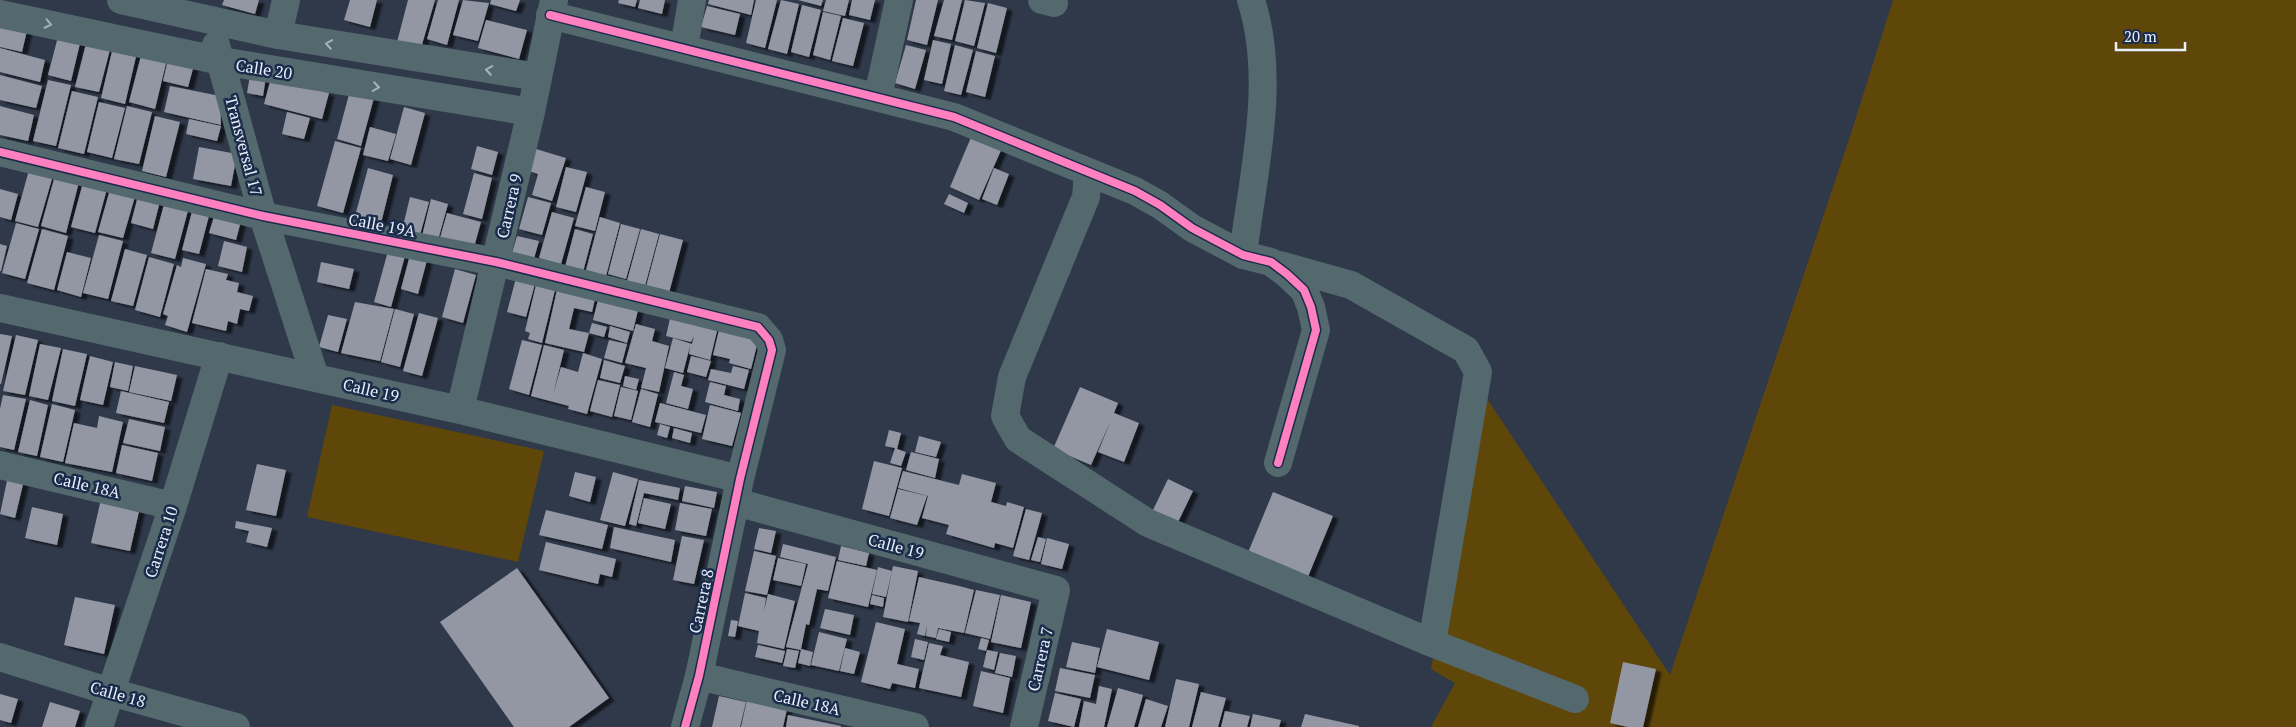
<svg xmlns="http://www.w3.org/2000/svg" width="2296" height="727" viewBox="0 0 2296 727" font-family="'PT Serif',serif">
<defs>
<filter id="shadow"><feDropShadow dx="5.5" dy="3" stdDeviation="1" flood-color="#0009"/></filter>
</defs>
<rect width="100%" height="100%" fill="#2f394a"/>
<!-- green -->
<path fill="#5f470a" d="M 1893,0 L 2296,0 L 2296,727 L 1431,727 L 1455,683 L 1431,669 L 1482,391 L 1670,675 L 1853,127 Z
M 332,405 L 544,451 L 518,562 L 307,517 Z"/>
<!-- building -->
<path fill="#9297a3" filter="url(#shadow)" d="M 224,0 L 259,0 L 255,14 L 222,5 Z
M 350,0 L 377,0 L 370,27 L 344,20 Z
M 408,0 L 435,0 L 421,48 L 397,42 Z
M 438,0 L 459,0 L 447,45 L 427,39 Z
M 463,0 L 489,3 L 478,41 L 453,35 Z
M 491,0 L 520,0 L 516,11 L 490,4 Z
M 619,0 L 637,0 L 635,7 L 618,3 Z
M 640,0 L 665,0 L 662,14 L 638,8 Z
M 709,0 L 754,0 L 751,15 L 708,4 Z
M 756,0 L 777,0 L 765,48 L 746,43 Z
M 781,0 L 799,4 L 787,54 L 768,49 Z
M 798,0 L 823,0 L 821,6 Z
M 826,0 L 849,0 L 845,16 L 823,11 Z
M 852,0 L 875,0 L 870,20 L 849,15 Z
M 916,0 L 938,0 L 927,45 L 907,40 Z
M 944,0 L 962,0 L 952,40 L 934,36 Z
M 965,0 L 985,3 L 974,46 L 955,41 Z
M 988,3 L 1007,8 L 996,53 L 977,48 Z
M 802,5 L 821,10 L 809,57 L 791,52 Z
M 707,6 L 740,14 L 735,35 L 701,27 Z
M 823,12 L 841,16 L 830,60 L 813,55 Z
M 843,18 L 864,23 L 853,66 L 832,61 Z
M 0,20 L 28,26 L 22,52 L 0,47 Z
M 486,20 L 527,30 L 519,59 L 478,48 Z
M 60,29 L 82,35 L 71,81 L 48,75 Z
M 88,36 L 112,42 L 99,92 L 75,87 Z
M 933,40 L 951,44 L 942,84 L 924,80 Z
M 114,43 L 138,48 L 125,104 L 101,98 Z
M 906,45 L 926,50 L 915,89 L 895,83 Z
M 955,45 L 973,50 L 961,95 L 944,91 Z
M 0,48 L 45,60 L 40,82 L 0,72 Z
M 143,48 L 168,55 L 155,109 L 129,102 Z
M 976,51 L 995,56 L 985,97 L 966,92 Z
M 169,55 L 195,61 L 188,87 L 163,81 Z
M 0,75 L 42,86 L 36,108 L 0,100 Z
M 250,75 L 266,77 L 263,96 L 247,93 Z
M 271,78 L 329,93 L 322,119 L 264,104 Z
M 48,80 L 71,85 L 56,146 L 33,141 Z
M 170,86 L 220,96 L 221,125 L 164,112 Z
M 351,87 L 375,94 L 361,146 L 337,139 Z
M 72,91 L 98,97 L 84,154 L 58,148 Z
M 99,102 L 125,108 L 112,158 L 87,152 Z
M 0,106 L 34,115 L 28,141 L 0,135 Z
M 127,106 L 152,112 L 139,164 L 114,159 Z
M 404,107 L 425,113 L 411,165 L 390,159 Z
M 287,112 L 310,118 L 304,139 L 282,134 Z
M 155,116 L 180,122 L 166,177 L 142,171 Z
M 189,119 L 221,126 L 217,141 L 186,134 Z
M 370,127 L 396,134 L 388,161 L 363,155 Z
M 972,135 L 1002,148 L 979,200 L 950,187 Z
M 335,141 L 361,148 L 343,213 L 317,206 Z
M 477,146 L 498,152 L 492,175 L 471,169 Z
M 199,147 L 237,154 L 231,186 L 193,179 Z
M 536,149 L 566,158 L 552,201 L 532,195 L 538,174 L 529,171 Z
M 30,166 L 54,172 L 38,227 L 15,221 Z
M 566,167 L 587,172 L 576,212 L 556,207 Z
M 368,168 L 393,175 L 381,223 L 355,216 Z
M 994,168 L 1009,174 L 997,205 L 982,199 Z
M 56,172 L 80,178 L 66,233 L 41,226 Z
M 474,173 L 492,178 L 482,219 L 463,214 Z
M 84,179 L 108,185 L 95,233 L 71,227 Z
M 111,186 L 136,193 L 123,238 L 98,232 Z
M 586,187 L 605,192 L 595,231 L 575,226 Z
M 0,189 L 18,194 L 11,220 L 0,217 Z
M 139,192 L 161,197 L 153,229 L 131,223 Z
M 949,194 L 968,203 L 964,213 L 944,204 Z
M 166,197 L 190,203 L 175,259 L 151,253 Z
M 410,197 L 429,202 L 420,235 L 402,230 Z
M 528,197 L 551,203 L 542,235 L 519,229 Z
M 431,199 L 448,204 L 438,240 L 422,236 Z
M 194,204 L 211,208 L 199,254 L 182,250 Z
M 216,210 L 242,217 L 236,240 L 209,233 Z
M 552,212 L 574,218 L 561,264 L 539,258 Z
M 447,213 L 481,222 L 474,247 L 440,238 Z
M 600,217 L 620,223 L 606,276 L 586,270 Z
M 16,223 L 39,229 L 25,279 L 2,273 Z
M 621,224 L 640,229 L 626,279 L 608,274 Z
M 42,229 L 68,236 L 54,290 L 27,283 Z
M 575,229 L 593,234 L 583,272 L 565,267 Z
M 641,229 L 659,234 L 645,286 L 627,281 Z
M 660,234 L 683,240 L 669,293 L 646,287 Z
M 99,235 L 123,241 L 108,299 L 83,293 Z
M 517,236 L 539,241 L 533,262 L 511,256 Z
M 224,241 L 247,247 L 242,272 L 218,266 Z
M 0,244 L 7,246 L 1,271 L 0,271 Z
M 125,249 L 147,255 L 133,306 L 111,301 Z
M 388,251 L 405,256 L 391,307 L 374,302 Z
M 67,252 L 91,258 L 81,297 L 57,290 Z
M 410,255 L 427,260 L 418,294 L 401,289 Z
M 149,257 L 174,264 L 160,317 L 135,310 Z
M 183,258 L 206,264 L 187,332 L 165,325 L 168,316 L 163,314 L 177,265 L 181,267 Z
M 321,262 L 354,269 L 349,289 L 317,282 Z
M 206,269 L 228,274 L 226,280 L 239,283 L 237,292 L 253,296 L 249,311 L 240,309 L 237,324 L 228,321 L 226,331 L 192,323 Z
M 455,269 L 476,275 L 463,323 L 442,317 Z
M 517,274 L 536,280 L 526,317 L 507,312 Z
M 536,285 L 555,290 L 542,343 L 528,339 L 530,333 L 525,331 Z
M 557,290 L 595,299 L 592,312 L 574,308 L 569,329 L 589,333 L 584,352 L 545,343 Z
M 598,300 L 638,310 L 633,331 L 593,320 Z
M 355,302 L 394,309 L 380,361 L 341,353 Z
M 395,309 L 414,314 L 400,367 L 381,362 Z
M 419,313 L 438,318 L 422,376 L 403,371 Z
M 671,314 L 718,327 L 710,360 L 689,354 L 690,346 L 683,373 L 665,368 L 673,338 L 692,344 L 694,336 L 691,342 L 666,336 Z
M 328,315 L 347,319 L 338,352 L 319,347 Z
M 592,323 L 607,327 L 604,337 L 589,333 Z
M 636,324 L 655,329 L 652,341 L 669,346 L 659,392 L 641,388 L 646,368 L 625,363 Z
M 610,326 L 630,332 L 627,343 L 608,337 Z
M 719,330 L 759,337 L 751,369 L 729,363 L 730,359 L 713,355 Z
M 0,334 L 12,336 L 1,384 L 0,384 Z
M 16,335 L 38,340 L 25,395 L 3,391 Z
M 522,340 L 542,345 L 529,395 L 509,389 Z
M 609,340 L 627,344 L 622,363 L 604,358 Z
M 40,344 L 61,348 L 48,400 L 29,396 Z
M 544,345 L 564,350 L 553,395 L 561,367 L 578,372 L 583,353 L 602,359 L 587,414 L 568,409 L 569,406 L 531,396 Z
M 63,349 L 87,354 L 75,406 L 52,401 Z
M 90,356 L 113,362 L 103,405 L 80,400 Z
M 691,356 L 711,361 L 706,377 L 687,372 Z
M 604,360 L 625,366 L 620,383 L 600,378 Z
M 115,362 L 133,366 L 128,391 L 110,387 Z
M 135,366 L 177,375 L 171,401 L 129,392 Z
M 733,366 L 749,370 L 744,389 L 708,380 L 711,369 L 731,373 Z
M 674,372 L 684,375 L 681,386 L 693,389 L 688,409 L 666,403 Z
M 625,376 L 639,379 L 636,390 L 623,386 Z
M 598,380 L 620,385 L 612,417 L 590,411 Z
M 710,382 L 726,386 L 724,395 L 740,399 L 738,411 L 705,402 Z
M 621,387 L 638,391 L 631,420 L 614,416 Z
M 1080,387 L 1118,403 L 1114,413 L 1139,423 L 1124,462 L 1098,452 L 1111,420 L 1091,465 L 1053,449 Z
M 641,389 L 658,394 L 650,427 L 632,422 Z
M 121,391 L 169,402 L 164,423 L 116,413 Z
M 3,395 L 26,399 L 14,450 L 0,447 L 0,409 Z
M 30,400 L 48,405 L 37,456 L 18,452 Z
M 660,403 L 706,415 L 701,433 L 655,422 Z
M 52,404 L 75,410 L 63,462 L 40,457 Z
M 710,405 L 741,413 L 732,446 L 702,439 Z
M 99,416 L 123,422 L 112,472 L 65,463 L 74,423 L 97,428 Z
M 129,419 L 165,427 L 160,451 L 123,443 Z
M 660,424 L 670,427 L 667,438 L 657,435 Z
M 674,428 L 692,433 L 690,443 L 672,438 Z
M 889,430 L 901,433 L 897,449 L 906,452 L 901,466 L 890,463 L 895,448 L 885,446 Z
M 919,436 L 941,442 L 936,457 L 915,452 Z
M 122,445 L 158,453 L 152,481 L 116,473 Z
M 911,452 L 939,459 L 935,478 L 906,470 Z
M 874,461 L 902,468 L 889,516 L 862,509 Z
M 257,464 L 286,470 L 276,516 L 246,510 Z
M 903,471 L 959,485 L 962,474 L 996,483 L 991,502 L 1006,506 L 1007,502 L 1024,507 L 1013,548 L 995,543 L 994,548 L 946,534 L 949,525 L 922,518 L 928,496 L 898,488 Z
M 575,472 L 596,477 L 590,502 L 569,496 Z
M 613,472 L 638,479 L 625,526 L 600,520 Z
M 8,476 L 24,480 L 15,518 L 0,514 Z
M 1168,479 L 1193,491 L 1178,522 L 1153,510 Z
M 639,480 L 680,488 L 678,500 L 644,493 L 636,526 L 629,524 Z
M 685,486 L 717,492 L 714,508 L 682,501 Z
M 898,489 L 927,496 L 917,525 L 890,518 Z
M 1273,492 L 1333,516 L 1307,579 L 1247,555 Z
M 644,498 L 671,504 L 665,529 L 638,523 Z
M 101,499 L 140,507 L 130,551 L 91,543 Z
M 680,503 L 712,509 L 706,536 L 675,530 Z
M 32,507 L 63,514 L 57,545 L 25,538 Z
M 1026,509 L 1042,513 L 1029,560 L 1013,556 Z
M 546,510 L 608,525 L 602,549 L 539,535 Z
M 236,521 L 272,528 L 267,547 L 246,542 L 249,531 L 235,528 Z
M 614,527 L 675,540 L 671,562 L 610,548 Z
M 759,528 L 776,531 L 771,553 L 754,549 Z
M 682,536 L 704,540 L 694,584 L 673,580 Z
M 1038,537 L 1046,539 L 1040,562 L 1031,560 Z
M 1047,538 L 1069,544 L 1062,569 L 1041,564 Z
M 546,542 L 616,559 L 612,577 L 600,574 L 598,584 L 539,570 Z
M 783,544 L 836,557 L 828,591 L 817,589 L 809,625 L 806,624 L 801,649 L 813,652 L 810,666 L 798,663 L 801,650 L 786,647 L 808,564 L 780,557 Z
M 841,546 L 869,553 L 866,566 L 838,560 Z
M 754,551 L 776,556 L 767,595 L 745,591 Z
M 778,558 L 806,564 L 801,586 L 773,580 Z
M 837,561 L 877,570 L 868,607 L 828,598 Z
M 893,566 L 918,571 L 908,622 L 883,617 Z
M 878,567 L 892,571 L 886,597 L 872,594 Z
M 517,568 L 609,698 L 569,727 L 514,727 L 440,622 Z
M 919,577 L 959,586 L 955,602 L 959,586 L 974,590 L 964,633 L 938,628 L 936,638 L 926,636 L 927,625 L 925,636 L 917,634 L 920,623 L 909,621 Z
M 976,590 L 1000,595 L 990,639 L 965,633 Z
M 745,593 L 766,598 L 764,611 L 768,594 L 795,601 L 784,649 L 757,643 L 759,631 L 738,626 Z
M 872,595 L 884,598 L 883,607 L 870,604 Z
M 1001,595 L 1031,602 L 1021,648 L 991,642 Z
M 75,597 L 115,605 L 104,654 L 64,645 Z
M 825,609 L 854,615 L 850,635 L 820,628 Z
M 731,620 L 738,621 L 735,637 L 728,636 Z
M 876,622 L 905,629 L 897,664 L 919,669 L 915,688 L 892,683 L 890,689 L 861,682 Z
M 939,629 L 951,632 L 949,642 L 936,639 Z
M 1107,629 L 1159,642 L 1149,680 L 1097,667 Z
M 819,632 L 847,639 L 839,671 L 811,665 Z
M 981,638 L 989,640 L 986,651 L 978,649 Z
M 915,639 L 928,642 L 924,660 L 911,657 Z
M 1072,642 L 1100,648 L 1095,673 L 1066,667 Z
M 929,643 L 943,646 L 940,655 L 969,662 L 961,697 L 919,688 Z
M 758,645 L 785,651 L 782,663 L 755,657 Z
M 845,648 L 860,652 L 854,674 L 840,671 Z
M 787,649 L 799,651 L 795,668 L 783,666 Z
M 987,650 L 998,652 L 994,670 L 983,667 Z
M 1000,653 L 1016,656 L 1012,677 L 995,673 Z
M 1623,662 L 1656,669 L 1643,727 L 1628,727 L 1610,723 Z
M 1060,668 L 1095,675 L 1090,698 L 1055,691 Z
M 981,671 L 1010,678 L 1003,713 L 973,706 Z
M 1176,679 L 1199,684 L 1189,727 L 1165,727 Z
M 1099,686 L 1112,689 L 1104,727 L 1079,727 L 1084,701 L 1096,704 Z
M 1118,688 L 1143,695 L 1134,727 L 1107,727 Z
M 1201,692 L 1226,698 L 1218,727 L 1192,727 Z
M 1055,693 L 1081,699 L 1074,727 L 1048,721 Z
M 0,694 L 18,699 L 11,723 L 0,720 Z
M 719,696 L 746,702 L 740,727 L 712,727 Z
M 1146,699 L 1168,706 L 1161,727 L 1138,727 Z
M 747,700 L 787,709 L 783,727 L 741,727 Z
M 50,702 L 80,711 L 75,727 L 42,727 Z
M 1225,711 L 1250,716 L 1247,727 L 1221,727 Z
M 1253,714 L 1281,720 L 1279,727 L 1250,727 Z
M 1305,714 L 1359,726 L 1359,727 L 1301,727 Z
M 788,715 L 841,726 L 841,727 L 786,727 Z"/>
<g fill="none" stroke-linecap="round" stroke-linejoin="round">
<!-- minor -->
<path stroke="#53696e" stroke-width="28" d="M 121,0 L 278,35 L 538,77
M 1042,0 L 1054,3
M 0,14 L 221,61 L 531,112
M 550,15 L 954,117 L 1135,191 L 1160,205 L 1192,228 L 1243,255 L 1271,262 L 1287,274 L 1304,290 L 1311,307 L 1316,330 L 1278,463
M 278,35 L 286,0
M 216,45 L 263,216 L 315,377
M 684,48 L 692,0
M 878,96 L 899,0
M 0,152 L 263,216 L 496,262 L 758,327 L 769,340 L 772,350 L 740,479 L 699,676 L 685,727
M 1088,172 L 1086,197 L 1012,377 L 1005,416 L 1018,439 L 1148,523 L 1432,643 L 1575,699
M 1243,255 C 1253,172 1277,81 1251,0
M 1280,265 L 1351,285 L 1466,350 L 1478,372 L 1432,643
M 0,308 L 460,410 L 740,479
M 460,410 L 531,112 L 554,0
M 0,465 L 173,506
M 736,502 L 1056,590 L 1024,727
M 0,657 L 111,692 L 236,727
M 699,676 L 915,727
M 99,727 L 173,506 L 219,356"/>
<!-- cycleway casing -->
<g stroke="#1b2b4a" stroke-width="11">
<path id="cycleway" d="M 550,15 L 954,117 L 1135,191 L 1160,205 L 1192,228 L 1243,255 L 1271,262 L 1287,274 L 1304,290 L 1311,307 L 1316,330 L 1278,463
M 0,152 L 263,216 L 496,262 L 758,327 L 769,340 L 772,350 L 740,479 L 699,676 L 685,727"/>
</g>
<!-- cycleway -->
<use href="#cycleway" stroke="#ff80c0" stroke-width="8"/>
</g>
<!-- one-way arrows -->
<defs><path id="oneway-chevron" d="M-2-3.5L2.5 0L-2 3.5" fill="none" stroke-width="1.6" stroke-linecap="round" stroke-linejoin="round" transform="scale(1.25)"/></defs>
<g stroke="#a6b3bc">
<use href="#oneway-chevron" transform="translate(48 24) rotate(12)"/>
<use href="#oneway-chevron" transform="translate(329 44) rotate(-171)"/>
<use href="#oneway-chevron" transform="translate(489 70) rotate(-171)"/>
<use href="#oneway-chevron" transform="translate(376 87) rotate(9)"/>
</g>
<g text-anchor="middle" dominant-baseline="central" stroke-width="5" stroke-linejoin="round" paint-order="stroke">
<!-- street labels -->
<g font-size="16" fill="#e9f0fc" stroke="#1b2b4a">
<text transform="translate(264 69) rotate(9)">Calle 20</text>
<text transform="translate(244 146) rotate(75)">Transversal 17</text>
<text transform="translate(509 206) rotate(-77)">Carrera 9</text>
<text transform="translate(382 225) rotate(11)">Calle 19A</text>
<text transform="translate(371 390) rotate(13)">Calle 19</text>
<text transform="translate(87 485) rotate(13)">Calle 18A</text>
<text transform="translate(161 542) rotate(-72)">Carrera 10</text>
<text transform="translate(896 546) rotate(15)">Calle 19</text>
<text transform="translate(701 601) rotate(-78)">Carrera 8</text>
<text transform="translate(1040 659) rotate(-77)">Carrera 7</text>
<text transform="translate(118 694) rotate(16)">Calle 18</text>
<text transform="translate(807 702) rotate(13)">Calle 18A</text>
</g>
</g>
<!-- scale -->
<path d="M2116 42v8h69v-8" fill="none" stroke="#e9f0fc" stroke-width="2.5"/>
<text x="2124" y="42" font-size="15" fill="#e9f0fc" stroke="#1b2b4a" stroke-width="4" paint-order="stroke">20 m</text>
</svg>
